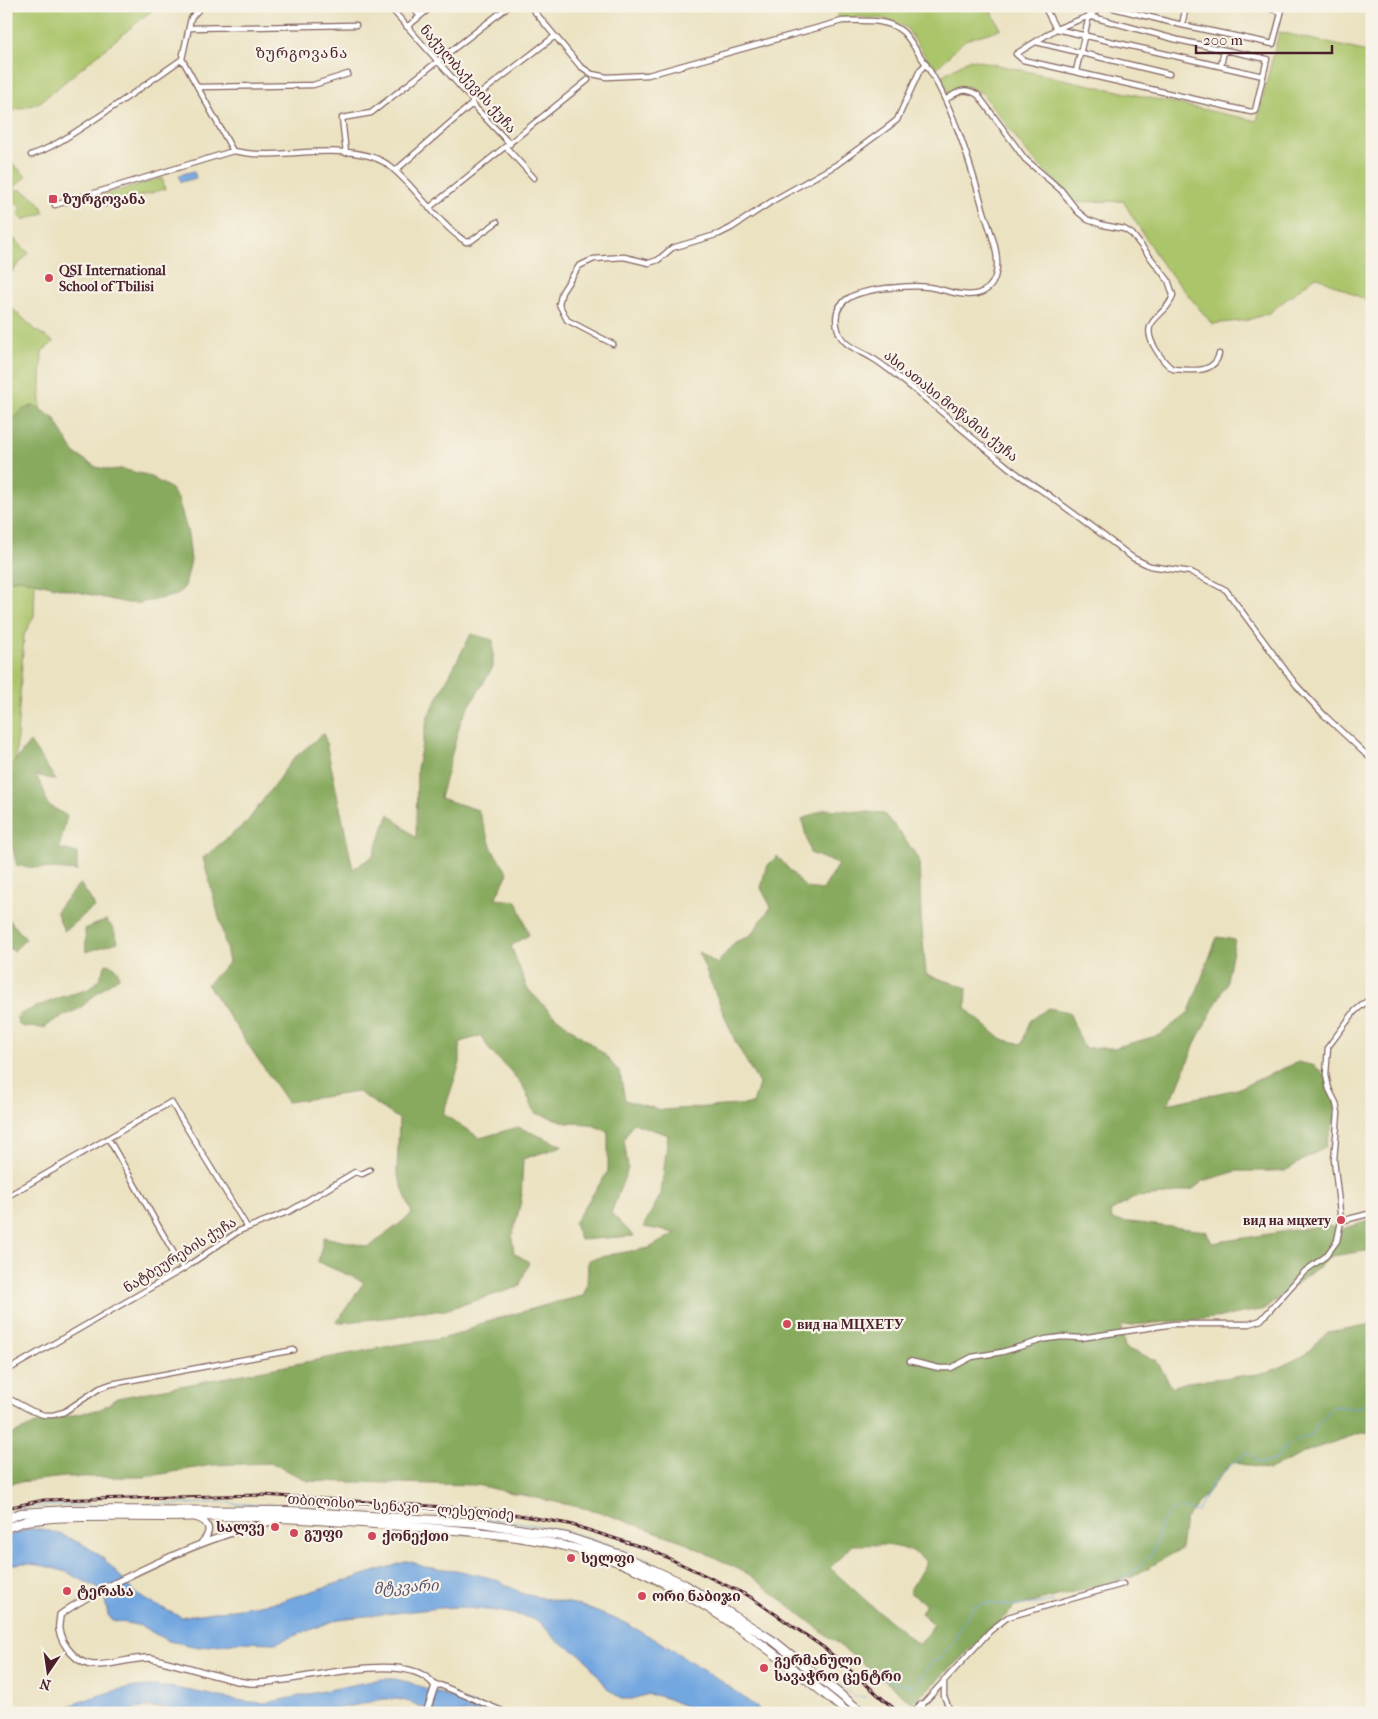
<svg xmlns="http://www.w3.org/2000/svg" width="1378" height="1719" viewBox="0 0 1378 1719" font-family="'IM FELL French Canon','Noto Serif Georgian',serif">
<rect width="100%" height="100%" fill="#f7f3e8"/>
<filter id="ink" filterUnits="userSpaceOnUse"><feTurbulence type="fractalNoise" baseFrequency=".02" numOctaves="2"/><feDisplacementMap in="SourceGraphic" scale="10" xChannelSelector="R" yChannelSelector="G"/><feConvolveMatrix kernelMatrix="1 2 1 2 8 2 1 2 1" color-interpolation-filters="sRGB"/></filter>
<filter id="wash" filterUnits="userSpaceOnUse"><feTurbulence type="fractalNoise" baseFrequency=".0096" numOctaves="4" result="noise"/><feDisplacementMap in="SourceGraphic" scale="20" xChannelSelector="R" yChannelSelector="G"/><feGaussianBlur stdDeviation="1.12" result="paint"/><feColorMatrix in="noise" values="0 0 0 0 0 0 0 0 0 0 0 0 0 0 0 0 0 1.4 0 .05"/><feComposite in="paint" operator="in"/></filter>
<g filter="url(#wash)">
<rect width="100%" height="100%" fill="#ebe2c1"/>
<!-- green -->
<path fill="#abc56b" stroke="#7a724b" d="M 6,6 L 157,6 L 39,103 L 15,110 L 6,120 Z
M 840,6 L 988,6 L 1001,29 L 965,40 L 935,70 L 906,27 L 884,19 L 859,17 L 836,21 Z
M 1279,32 L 1372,53 L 1372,303 L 1316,276 L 1269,313 L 1248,320 L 1212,324 L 1159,260 L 1123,201 L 1076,202 L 1029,155 L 982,93 L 967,86 L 949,95 L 941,76 L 970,59 L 1257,121 Z
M 13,164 L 26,176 L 14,188 L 18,191 L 19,189 C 33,196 39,198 44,213 L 23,220 L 18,213 L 22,209 L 9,197 L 16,192 L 6,186 L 6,169 Z
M 162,178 L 165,189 L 105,206 L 102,195 Z
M 13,238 L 29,253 L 7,277 L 6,244 Z
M 6,303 L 37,331 L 54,342 L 42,351 L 34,616 L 24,635 L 15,767 L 6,792 Z
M 293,1514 L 493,1529 L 528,1533 L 597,1550 L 619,1558 L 686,1589 L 777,1648 L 856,1713 L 851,1713 L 714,1608 L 576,1547 Z"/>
<!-- forest -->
<path fill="#88aa5f" stroke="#696445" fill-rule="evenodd" d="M 34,405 L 55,419 L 74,453 L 96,467 L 109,470 L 121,469 L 147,475 L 170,488 L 178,499 L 188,534 L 191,560 L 185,586 L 177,595 L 140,603 L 127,603 L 20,579 L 8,581 L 6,583 L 6,425 L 22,410 Z
M 471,634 L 493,640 L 493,667 L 461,720 L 440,798 L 478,810 L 493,851 L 508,873 L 495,899 L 517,901 L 529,935 L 511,946 L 527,988 L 552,1014 L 604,1054 L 620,1073 L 625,1100 L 661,1110 L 753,1104 L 759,1084 L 735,1041 L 698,951 L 717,964 L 735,942 L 750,936 L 771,907 L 761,888 L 766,867 L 777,856 L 806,888 L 823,890 L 838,864 L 810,853 L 802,819 L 825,809 L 883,813 L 895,826 L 919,859 L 921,917 L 926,974 L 967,988 L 966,1009 L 1001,1039 L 1022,1044 L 1030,1021 L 1048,1008 L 1069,1012 L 1084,1048 L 1113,1048 L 1160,1035 L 1189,1012 L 1217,937 L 1235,940 L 1226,985 L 1197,1039 L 1177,1088 L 1167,1104 L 1237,1089 L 1298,1062 L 1315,1066 L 1324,1074 L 1333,1089 L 1336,1116 L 1325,1147 L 1285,1171 L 1237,1171 L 1203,1181 L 1193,1189 L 1166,1195 L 1136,1197 L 1110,1212 L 1112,1220 L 1206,1231 L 1212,1243 L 1326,1225 L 1339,1230 L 1372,1220 L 1372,1250 L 1332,1256 L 1265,1309 L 1215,1318 L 1121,1326 L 1125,1348 L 1156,1360 L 1172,1387 L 1187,1382 L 1267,1373 L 1303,1356 L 1328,1332 L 1372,1324 L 1372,1433 L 1364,1432 L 1310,1450 L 1269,1470 L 1232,1462 L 1185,1520 L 1181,1549 L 1132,1577 L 1015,1607 L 913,1703 L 750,1575 L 682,1541 L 597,1511 L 476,1485 L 308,1481 L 272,1463 L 212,1465 L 145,1477 L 65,1477 L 11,1483 L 6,1487 L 6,1437 L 41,1422 L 101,1409 L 117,1398 L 395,1345 C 420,1341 458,1340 478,1324 L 553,1303 L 583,1296 L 587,1286 L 588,1260 L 614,1254 L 649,1248 L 676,1233 L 643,1227 L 661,1194 L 668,1135 L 633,1123 L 624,1139 L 628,1168 L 611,1213 L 634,1236 L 580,1240 L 574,1223 L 608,1171 L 608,1132 L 590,1124 L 569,1123 L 535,1113 L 523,1086 L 506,1066 L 491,1052 L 481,1036 L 460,1042 L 460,1063 L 443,1114 L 480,1138 L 518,1127 L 563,1146 L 523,1159 L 521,1201 L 512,1237 L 514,1253 L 529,1262 L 519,1287 L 442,1311 L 417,1311 L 393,1317 L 336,1323 L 364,1282 L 318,1262 L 324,1237 L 369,1247 L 412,1214 L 397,1173 L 399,1119 L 358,1092 L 287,1102 L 207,984 L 229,962 L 221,925 L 203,858 L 247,822 L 293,759 L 324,733 L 353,869 L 373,856 L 389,814 L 416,838 L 417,768 L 428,716 ZM 852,1545 C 870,1545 892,1543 910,1551 C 916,1553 922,1558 927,1561 L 909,1592 L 926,1604 L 921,1613 L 934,1624 L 919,1645 L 872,1606 L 830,1568 Z
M 30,742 L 56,780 L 36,775 L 44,791 L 47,804 L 67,816 L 59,848 L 77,853 L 77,871 L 17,866 L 6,821 L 6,776 L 10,767 Z
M 80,883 L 95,906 L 64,931 L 56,911 Z
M 6,916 L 26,939 L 14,951 L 6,947 Z
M 106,920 L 113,928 L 118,942 L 86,952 L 85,929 Z
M 106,964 C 114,965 118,968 119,977 L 103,988 L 79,1009 L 55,1020 L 44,1028 L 24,1027 L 18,1024 L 17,1017 L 22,1013 C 35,1007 49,1002 62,997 C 88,988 94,994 106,964 Z"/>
<!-- water -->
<path fill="#73a7e0" stroke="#5e6386" d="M 194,171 L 196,178 L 181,182 L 179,175 Z
M 27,1529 L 43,1529 L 62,1535 L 84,1545 L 101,1556 L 134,1591 L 144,1599 L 181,1617 L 278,1602 L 405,1562 L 410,1561 L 424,1567 L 456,1570 L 487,1577 L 499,1581 L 523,1594 L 579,1605 L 625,1623 L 660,1642 L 720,1680 L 764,1713 L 702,1713 L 663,1697 L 648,1694 L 632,1699 L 621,1699 L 608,1689 L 583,1656 L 556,1640 L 540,1622 L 523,1616 L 497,1611 L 458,1607 L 440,1608 L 339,1619 L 275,1643 L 241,1642 L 199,1647 L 168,1641 L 141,1626 L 112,1620 L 108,1615 L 104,1595 L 97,1588 L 67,1572 L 45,1566 L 24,1563 L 6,1565 L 6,1537 Z
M 381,1679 L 395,1679 L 408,1682 L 496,1713 L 436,1713 L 410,1702 L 397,1699 L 383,1699 L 320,1713 L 195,1713 L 164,1708 L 146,1707 L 119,1713 L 51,1713 C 82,1701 118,1686 151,1686 C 190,1687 227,1702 266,1703 Z"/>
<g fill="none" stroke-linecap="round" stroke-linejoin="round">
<!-- stream -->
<path stroke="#73a7e0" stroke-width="1" d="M 6,1514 L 18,1509 L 43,1506 L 187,1504 L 224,1502 L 236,1504 L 319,1507 L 450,1515 L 522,1523 L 560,1530 L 609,1544 L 650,1561 L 735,1607 L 855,1697 L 866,1697
M 1117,1583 C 1129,1575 1141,1566 1150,1555 C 1163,1540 1155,1511 1180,1509 C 1186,1509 1189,1509 1195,1512 L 1198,1511 L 1213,1482 L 1245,1453 L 1248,1452 C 1253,1454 1252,1458 1256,1461 C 1261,1465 1272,1461 1277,1459 L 1281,1451 L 1289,1444 L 1311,1435 L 1319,1422 L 1333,1406 L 1350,1408 L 1361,1407 L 1372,1397
M 880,1681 L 887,1680 L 909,1686 L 914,1684
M 918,1682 L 925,1671 L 934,1661 L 941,1658 L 955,1641 L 960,1627 L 974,1607 L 985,1603 L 1013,1606 L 1054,1602"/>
</g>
</g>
<g filter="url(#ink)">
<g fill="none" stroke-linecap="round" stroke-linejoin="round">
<!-- minor casing -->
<g stroke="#826360" stroke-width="7">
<path id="minor" d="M 202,6 L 191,18 L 182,59 L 233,151
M 389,6 L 472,100 L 472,104 L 510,144
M 411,6 L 420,16
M 530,6 L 580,66 L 592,74 L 607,77 L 648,75 L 842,21 C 862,21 887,18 903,32 C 909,38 914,47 919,54 C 951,99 969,159 984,212 C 990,231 1002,257 995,277 C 992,287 986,292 976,294 C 960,297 944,289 928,287 C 914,285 900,287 887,288 C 863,291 828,296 838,330 C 842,346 859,350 872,358 C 881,363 889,370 897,376 C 933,404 967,434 1002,462 C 1018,476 1036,486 1054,499 C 1080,518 1107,538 1133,558 L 1150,566 L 1191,572 L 1226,590 L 1297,686 L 1324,715 L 1372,760
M 1044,6 L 1056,29 L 1263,76
M 1105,6 L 1182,25 L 1186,6
M 1263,6 L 1281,12
M 1089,16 L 1178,40 L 1267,59 L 1255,111 L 1251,112 L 1023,60 L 1016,54 L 1056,29 Z
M 1089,16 L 1102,6
M 1182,25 L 1273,44 L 1283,6
M 407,27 L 430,8
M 189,28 L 356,25
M 1036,42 L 1169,74
M 1221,66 L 1224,50
M 1076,71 L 1089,16
M 199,87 L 313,85 L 348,74
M 472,100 L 555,36
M 945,100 C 958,92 963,86 978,95 L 1025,159 L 1061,190 L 1078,212 L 1088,220 L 1103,225 L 1124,229 L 1132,234 L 1168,280 L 1173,295 C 1167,318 1137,318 1155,348 C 1159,355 1165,364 1173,369 C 1190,370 1214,375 1219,354
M 506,147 L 534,178
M 346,153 L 342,118 L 371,113 L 509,6
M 31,155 C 54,147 72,134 92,121 C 123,101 152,80 182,59
M 395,171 L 472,104
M 55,205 L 233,151 C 241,152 248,154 256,154 C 293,156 355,142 387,164 C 416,186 435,221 466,242 L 471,241 L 497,222
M 429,208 L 588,80
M 613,344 L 567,320 L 559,304 L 562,292 L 579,266 L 594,259 L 624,257 L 649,263 L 658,260 L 672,248 L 719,234 L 731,228 L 774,200 L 836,165 L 888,127 L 897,120 L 920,70 L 926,64
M 108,1138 L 183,1269
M 6,1197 L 171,1102 L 247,1227
M 1341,1221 L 1372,1213
M 910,1361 L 939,1368 L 951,1368 L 972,1357 L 1002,1352 L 1046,1339 L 1062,1337 L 1081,1338 L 1174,1324 L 1249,1324 L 1261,1320 L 1305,1271 L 1326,1256 L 1337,1241 L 1341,1221 L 1334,1160 L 1338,1113 L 1336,1103 L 1329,1089 L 1326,1075 L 1328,1047 L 1355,1011 L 1372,997
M 6,1371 L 183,1269 L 239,1231 L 290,1211 L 355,1172 L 362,1174 L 370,1170
M 6,1397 L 32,1411 L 44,1415 L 53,1415 L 64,1412 L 100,1388 L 111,1384 L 294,1350
M 944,1680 L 944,1696 L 951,1713
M 435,1686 L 440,1685 L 507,1713
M 921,1706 L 990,1631 L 1008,1617 L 1123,1584"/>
</g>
<!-- tertiary casing -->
<g stroke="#826360" stroke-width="8">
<path id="tertiary" d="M 196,1518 C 210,1522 212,1532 202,1542
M 279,1520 C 223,1532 170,1555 119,1581 C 99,1591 78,1601 60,1615 C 60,1620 58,1626 59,1630 C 62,1645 77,1664 93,1665 C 112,1666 131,1657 151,1658 C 171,1663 190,1668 210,1674 C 223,1677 237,1682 251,1683 C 294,1685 408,1645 435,1686 L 426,1713"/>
</g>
<!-- motorway casing -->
<g stroke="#826360" stroke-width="10">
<path id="motorway" d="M 6,1519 L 21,1513 L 67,1510 L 290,1511 L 482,1523 L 567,1537 L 621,1555 L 684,1584 L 775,1642 L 863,1713
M 6,1528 L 26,1521 L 52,1518 C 88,1516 123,1517 159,1517 C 191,1517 224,1515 256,1517 C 300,1518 344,1522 388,1525 C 466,1531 544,1534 618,1562 C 705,1596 777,1654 848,1713
M 915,1713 L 921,1706"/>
</g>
<!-- minor -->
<use href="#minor" stroke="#fff" stroke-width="4.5"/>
<!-- tertiary -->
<use href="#tertiary" stroke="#fff" stroke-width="5.5"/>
<!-- motorway -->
<use href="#motorway" stroke="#fff" stroke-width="8"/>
<!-- rail casing -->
<g stroke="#4a1f2b" stroke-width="3">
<path id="rail" d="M 6,1508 L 44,1500 L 263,1495 L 490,1510 L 569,1524 L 651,1550 L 749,1596 L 823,1647 L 899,1713"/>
</g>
<!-- rail -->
<use href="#rail" stroke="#f7f3e8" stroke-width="1" stroke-dasharray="4" stroke-linecap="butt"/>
</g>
</g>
<!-- markers -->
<g fill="#d1495b" stroke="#f7f3e8" stroke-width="2">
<rect x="48" y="194" width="10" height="10" rx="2.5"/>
<circle cx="49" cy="278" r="5"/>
<circle cx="1341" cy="1220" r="5"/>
<circle cx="787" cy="1324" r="5"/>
<circle cx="275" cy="1527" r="5"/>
<circle cx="294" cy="1533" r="5"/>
<circle cx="372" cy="1536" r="5"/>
<circle cx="571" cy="1558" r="5"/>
<circle cx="67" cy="1591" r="5"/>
<circle cx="642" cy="1596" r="5"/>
<circle cx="764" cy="1668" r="5"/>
</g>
<g text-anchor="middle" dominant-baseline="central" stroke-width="4.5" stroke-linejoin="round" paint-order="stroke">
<!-- street labels -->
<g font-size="14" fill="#4a1f2b" stroke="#f7f3e8">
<text transform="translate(468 79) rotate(49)">ნაქულბაქევის ქუჩა</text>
<text transform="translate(951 406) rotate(39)">ასი ათასი მოწამის ქუჩა</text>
<text transform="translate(180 1255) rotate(-32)">ნატბეურების ქუჩა</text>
<text transform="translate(401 1507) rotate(4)">თბილისი — სენაკი — ლესელიძე</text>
</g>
<!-- poi labels -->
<g font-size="14" font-weight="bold" fill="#4a1f2b" stroke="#f7f3e8" text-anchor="start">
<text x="63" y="199">ზურგოვანა</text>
<text x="59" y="270">QSI International<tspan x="59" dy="16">School of Tbilisi</tspan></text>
<text x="1331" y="1220" text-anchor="end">вид на мцхету</text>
<text x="797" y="1324">вид на МЦХЕТУ</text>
<text x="265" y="1527" text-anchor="end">სალვე</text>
<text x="304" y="1533">გუფი</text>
<text x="382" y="1536">ქონექთი</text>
<text x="581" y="1558">სელფი</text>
<text x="77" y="1591">ტერასა</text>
<text x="652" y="1596">ორი ნაბიჯი</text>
<text x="774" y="1660">გერმანული<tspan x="774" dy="16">სავაჭრო ცენტრი</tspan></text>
</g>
<!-- neighbourhood labels -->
<g font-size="15" letter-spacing="1" fill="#4a1f2b" stroke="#f7f3e8">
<text x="302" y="53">ზურგოვანა</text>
</g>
<!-- water labels -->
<g font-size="15" font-style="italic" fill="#584f6a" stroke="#f7f3e8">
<text transform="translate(406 1587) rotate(-3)">მტკვარი</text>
</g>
</g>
<!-- margin -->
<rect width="1378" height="1719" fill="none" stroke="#f7f3e8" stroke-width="25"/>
<!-- north arrow -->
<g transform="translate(48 1672) rotate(193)" stroke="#f7f3e8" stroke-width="4" paint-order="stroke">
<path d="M0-4L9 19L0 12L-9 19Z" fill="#4a1f2b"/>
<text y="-8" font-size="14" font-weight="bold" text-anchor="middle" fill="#4a1f2b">N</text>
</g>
<!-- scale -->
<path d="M1196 45v8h136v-8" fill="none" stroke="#4a1f2b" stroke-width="2.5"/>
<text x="1203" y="45" font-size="15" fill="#4a1f2b" stroke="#f7f3e8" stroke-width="4" paint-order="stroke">200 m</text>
</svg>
